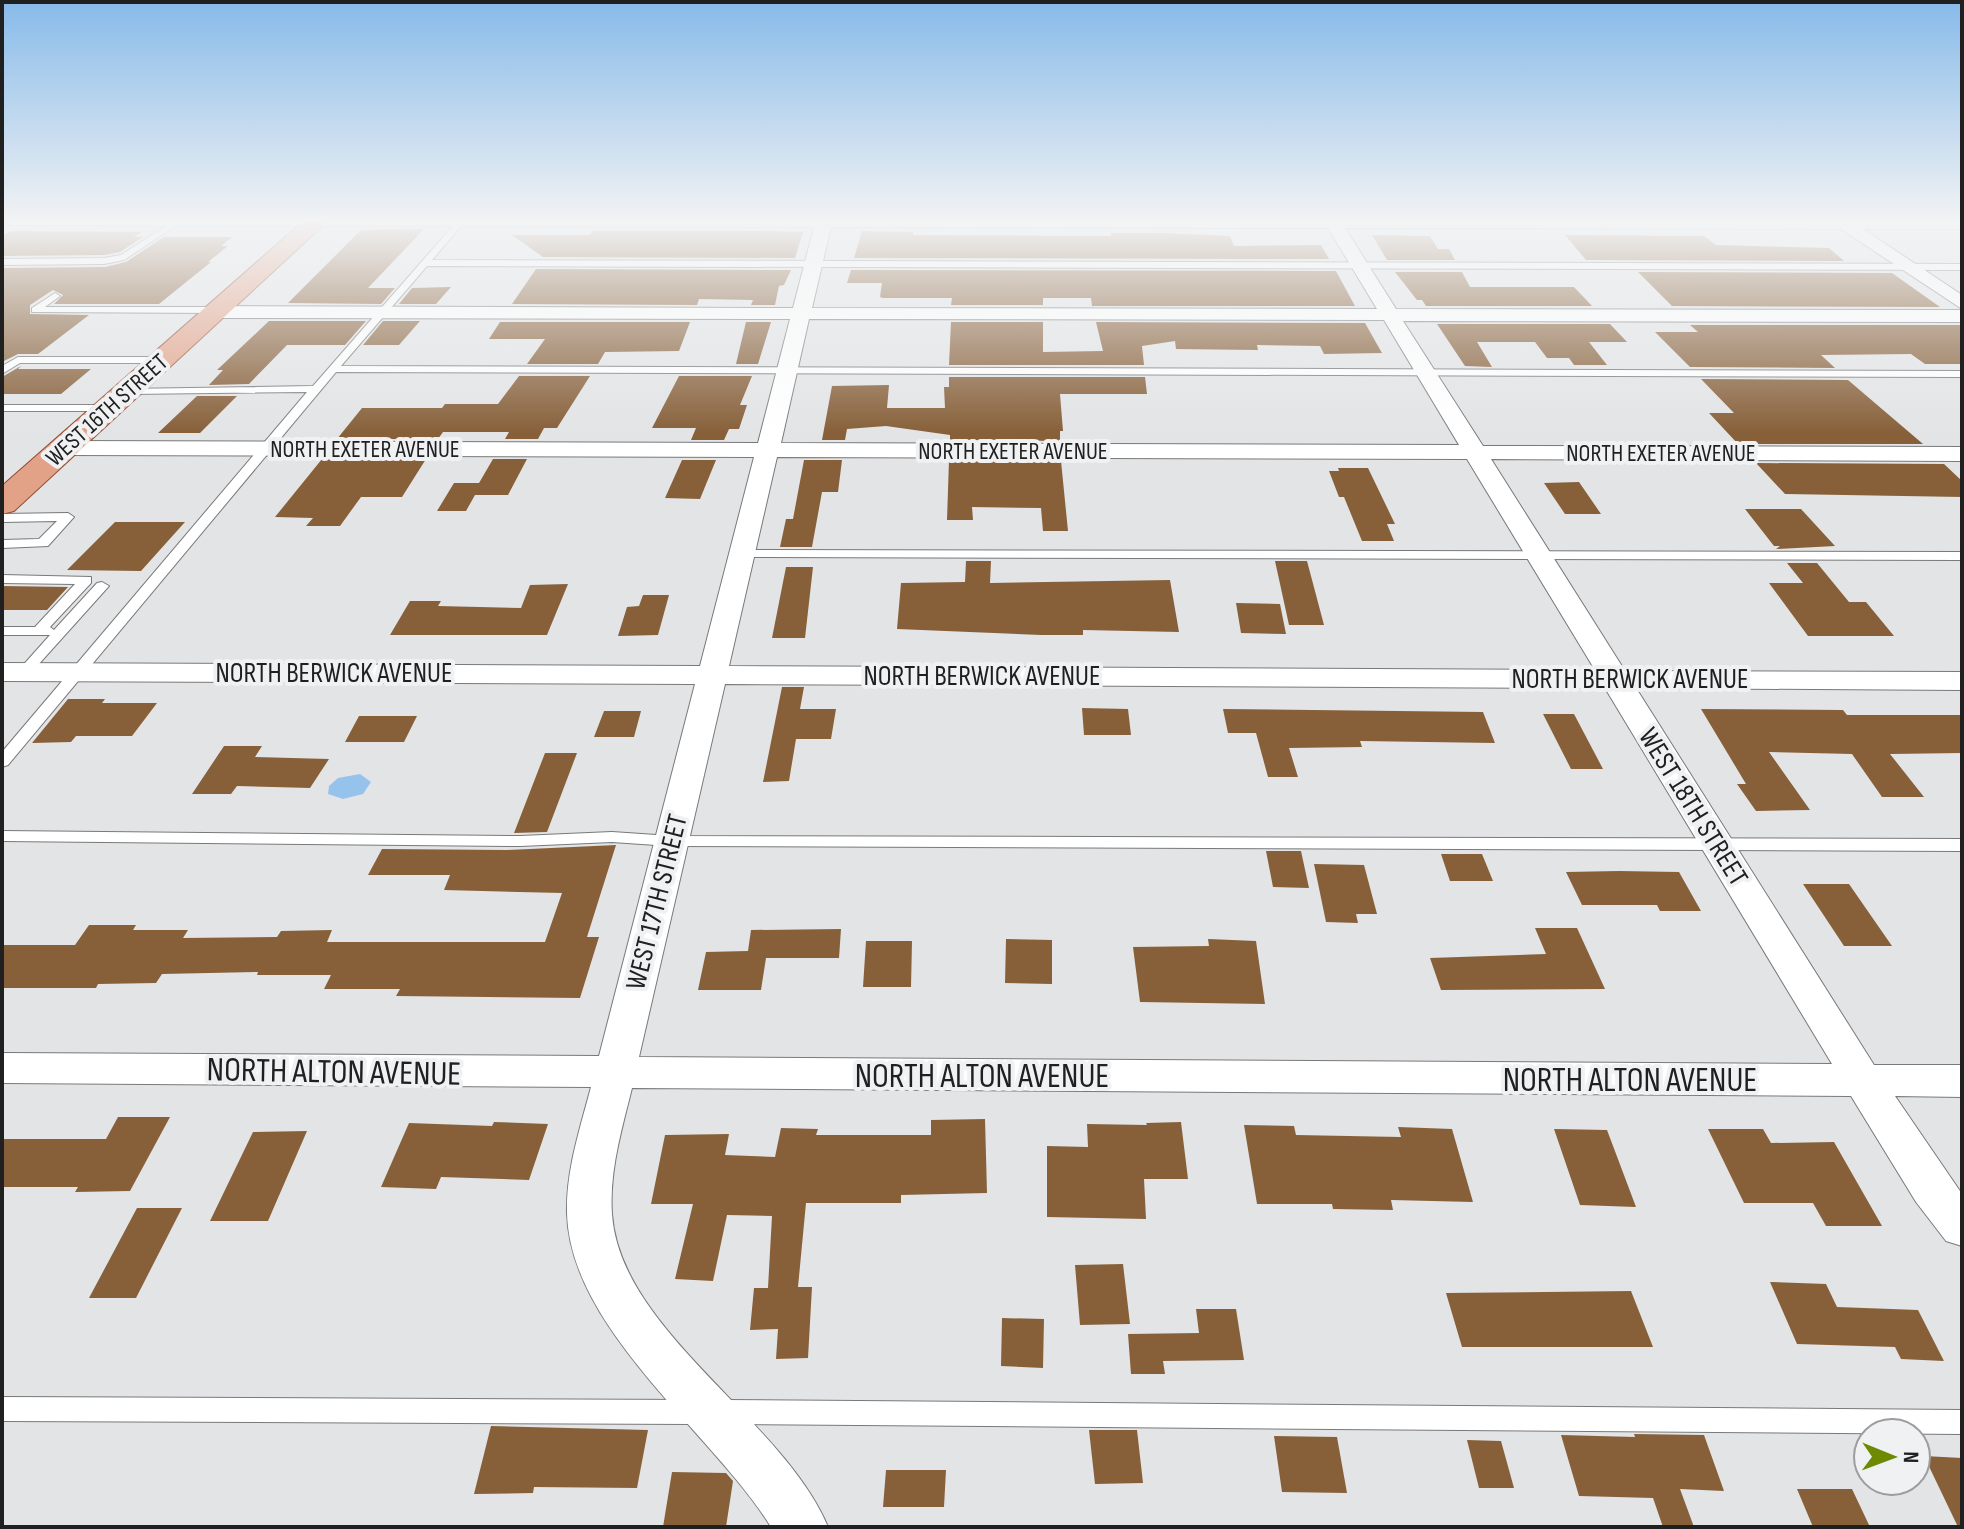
<svg xmlns="http://www.w3.org/2000/svg" width="1964" height="1529" viewBox="0 0 1964 1529" font-family="'Sofia Sans Condensed',sans-serif">
<rect width="100%" height="100%" fill="#e3e4e6"/>
<!-- water -->
<path fill="#96c3eb" d="M 360,774 L 371,782 L 363,794 L 343,799 L 328,794 L 329,786 L 338,778 Z"/>
<!-- building -->
<path fill="#87603a" d="M 424,229 L 368,288 L 395,288 L 381,304 L 288,303 L 361,230 Z
M 11,231 L 142,232 L 134,237 L 143,237 L 120,252 L 104,255 L 2,256 L 2,236 Z
M 592,231 L 770,231 L 803,232 L 795,258 L 543,257 L 512,235 L 590,235 Z
M 862,231 L 913,232 L 913,235 L 1111,236 L 1111,233 L 1166,233 L 1230,236 L 1234,246 L 1321,245 L 1329,259 L 854,258 Z
M 1372,235 L 1430,236 L 1438,249 L 1449,249 L 1455,260 L 1387,260 Z
M 1565,235 L 1704,236 L 1716,245 L 1829,248 L 1844,261 L 1586,260 Z
M 164,237 L 232,237 L 221,246 L 228,246 L 208,262 L 211,262 L 159,304 L 54,304 L 63,295 L 53,290 L 30,305 L 30,314 L 89,315 L 38,354 L 18,354 L 2,362 L 2,268 L 105,267 L 126,262 Z
M 536,269 L 791,270 L 784,285 L 779,286 L 775,305 L 751,305 L 753,300 L 699,299 L 697,305 L 512,304 Z
M 851,270 L 1336,271 L 1355,306 L 1092,306 L 1091,298 L 1043,298 L 1043,305 L 951,305 L 952,298 L 883,298 L 880,297 L 882,283 L 847,283 Z
M 1395,272 L 1462,272 L 1470,287 L 1574,287 L 1592,306 L 1426,306 L 1422,300 L 1417,300 Z
M 1638,272 L 1892,273 L 1940,307 L 1672,306 Z
M 451,287 L 436,304 L 399,304 L 412,288 Z
M 269,321 L 366,321 L 345,345 L 287,345 L 249,384 L 209,385 L 223,370 L 217,370 Z
M 383,321 L 420,321 L 399,345 L 363,345 Z
M 500,322 L 690,322 L 679,351 L 605,352 L 598,364 L 527,364 L 545,339 L 489,339 Z
M 746,322 L 771,322 L 758,364 L 736,364 Z
M 951,322 L 1043,322 L 1043,352 L 1103,351 L 1096,322 L 1365,323 L 1382,353 L 1324,354 L 1320,346 L 1257,345 L 1258,350 L 1176,349 L 1175,341 L 1142,346 L 1144,365 L 949,365 Z
M 1437,324 L 1610,324 L 1627,342 L 1589,342 L 1607,365 L 1574,365 L 1569,358 L 1547,358 L 1535,342 L 1477,342 L 1492,367 L 1465,366 Z
M 1690,325 L 1962,325 L 1962,364 L 1925,364 L 1911,354 L 1821,355 L 1835,368 L 1690,367 L 1655,332 L 1698,332 Z
M 21,366 L 18,369 L 91,369 L 61,394 L 2,394 L 2,377 Z
M 519,376 L 590,376 L 557,428 L 544,428 L 538,439 L 505,439 L 509,432 L 443,432 L 438,439 L 337,439 L 362,408 L 442,408 L 445,404 L 498,404 Z
M 679,376 L 752,376 L 740,405 L 747,405 L 739,429 L 729,429 L 724,440 L 691,440 L 696,428 L 652,428 Z
M 949,377 L 1145,377 L 1147,394 L 1060,394 L 1063,431 L 1060,431 L 1060,441 L 950,440 L 950,435 L 886,426 L 847,429 L 845,440 L 822,440 L 832,386 L 889,385 L 887,408 L 945,408 L 944,387 L 949,387 Z
M 1701,379 L 1848,380 L 1923,444 L 1738,444 L 1709,413 L 1734,413 Z
M 197,396 L 237,396 L 200,433 L 158,433 Z
M 322,459 L 426,459 L 402,497 L 361,497 L 340,526 L 306,526 L 313,518 L 275,517 Z
M 493,459 L 527,459 L 508,495 L 475,495 L 466,511 L 437,511 L 454,483 L 479,483 Z
M 682,460 L 716,460 L 700,499 L 665,498 Z
M 804,460 L 842,460 L 838,492 L 822,492 L 812,547 L 780,547 L 786,519 L 793,519 Z
M 949,460 L 1061,461 L 1068,531 L 1043,531 L 1041,508 L 972,507 L 973,520 L 947,520 Z
M 1756,463 L 1944,464 L 1962,481 L 1962,497 L 1785,494 Z
M 1338,468 L 1368,468 L 1395,524 L 1387,524 L 1394,541 L 1362,541 L 1344,497 L 1339,497 L 1329,471 L 1339,471 Z
M 1579,482 L 1601,514 L 1565,514 L 1544,483 Z
M 1745,509 L 1801,509 L 1835,546 L 1776,549 L 1780,546 L 1774,546 Z
M 115,522 L 185,522 L 141,571 L 67,570 Z
M 966,561 L 991,561 L 990,583 L 1170,580 L 1179,632 L 1083,630 L 1083,635 L 1041,635 L 897,629 L 901,583 L 965,582 Z
M 1275,561 L 1307,561 L 1324,625 L 1289,625 Z
M 1787,563 L 1817,563 L 1849,602 L 1866,602 L 1894,636 L 1808,636 L 1769,583 L 1803,583 Z
M 786,567 L 813,567 L 805,638 L 772,638 Z
M 568,584 L 547,635 L 390,635 L 410,601 L 441,601 L 438,606 L 521,608 L 530,585 Z
M 2,586 L 68,587 L 47,610 L 2,610 Z
M 643,595 L 669,595 L 658,635 L 618,636 L 627,607 L 639,606 Z
M 1236,603 L 1280,604 L 1286,634 L 1241,633 Z
M 782,687 L 804,687 L 800,709 L 836,709 L 831,739 L 796,739 L 789,781 L 763,782 Z
M 68,699 L 105,699 L 102,703 L 157,703 L 132,736 L 76,736 L 71,742 L 32,743 Z
M 1082,708 L 1128,709 L 1131,735 L 1084,735 Z
M 1223,709 L 1483,712 L 1495,743 L 1360,741 L 1362,747 L 1289,748 L 1298,777 L 1268,777 L 1256,733 L 1228,733 Z
M 1701,709 L 1843,710 L 1847,715 L 1962,715 L 1962,753 L 1890,754 L 1924,797 L 1882,797 L 1852,754 L 1769,752 L 1810,810 L 1756,811 L 1737,784 L 1746,784 Z
M 604,711 L 641,711 L 634,737 L 594,737 Z
M 1543,714 L 1574,714 L 1603,769 L 1571,769 Z
M 359,716 L 417,716 L 404,742 L 345,742 Z
M 224,746 L 262,746 L 255,757 L 329,759 L 310,788 L 237,786 L 231,794 L 192,794 Z
M 545,753 L 577,753 L 547,832 L 514,833 Z
M 616,845 L 587,937 L 599,937 L 580,998 L 396,996 L 400,989 L 324,989 L 331,975 L 257,975 L 258,972 L 162,974 L 156,983 L 98,984 L 96,988 L 2,988 L 2,945 L 75,945 L 89,925 L 136,925 L 133,930 L 188,930 L 183,938 L 277,937 L 281,931 L 332,930 L 327,942 L 545,942 L 562,893 L 444,890 L 450,875 L 368,875 L 382,849 L 507,850 Z
M 1266,851 L 1301,851 L 1309,888 L 1273,887 Z
M 1441,854 L 1482,854 L 1493,881 L 1450,881 Z
M 1314,864 L 1364,865 L 1377,914 L 1356,914 L 1358,923 L 1326,922 Z
M 1619,871 L 1679,872 L 1701,911 L 1660,911 L 1657,905 L 1582,905 L 1566,872 Z
M 1803,884 L 1849,884 L 1892,946 L 1844,946 Z
M 1535,928 L 1577,928 L 1605,989 L 1441,990 L 1430,958 L 1546,954 Z
M 841,929 L 839,958 L 766,958 L 761,990 L 698,990 L 706,952 L 748,951 L 751,930 Z
M 1006,939 L 1052,940 L 1052,984 L 1005,983 Z
M 1208,939 L 1256,941 L 1265,1004 L 1140,1002 L 1133,947 L 1209,946 Z
M 866,941 L 912,941 L 911,987 L 863,987 Z
M 118,1117 L 170,1117 L 130,1191 L 75,1192 L 78,1187 L 2,1187 L 2,1139 L 106,1139 Z
M 985,1119 L 987,1193 L 901,1195 L 901,1203 L 806,1203 L 798,1287 L 812,1287 L 808,1358 L 776,1359 L 778,1329 L 750,1330 L 754,1288 L 768,1288 L 772,1216 L 727,1215 L 713,1281 L 675,1279 L 693,1204 L 651,1204 L 665,1135 L 729,1134 L 725,1155 L 775,1157 L 781,1128 L 818,1129 L 816,1135 L 931,1135 L 931,1120 Z
M 494,1122 L 548,1124 L 529,1180 L 441,1177 L 436,1189 L 381,1187 L 409,1123 L 492,1126 Z
M 1181,1122 L 1188,1179 L 1144,1179 L 1146,1219 L 1047,1217 L 1047,1146 L 1088,1147 L 1087,1124 L 1147,1125 L 1146,1123 Z
M 1244,1125 L 1294,1126 L 1296,1135 L 1401,1137 L 1398,1127 L 1452,1129 L 1473,1202 L 1391,1200 L 1393,1210 L 1333,1209 L 1332,1204 L 1257,1204 Z
M 1554,1129 L 1607,1130 L 1636,1207 L 1580,1205 Z
M 1708,1129 L 1763,1129 L 1771,1143 L 1834,1142 L 1882,1226 L 1826,1226 L 1813,1203 L 1744,1203 Z
M 307,1131 L 268,1221 L 210,1221 L 253,1132 Z
M 137,1208 L 182,1208 L 136,1298 L 89,1298 Z
M 1123,1264 L 1130,1324 L 1080,1325 L 1075,1265 Z
M 1770,1282 L 1826,1284 L 1837,1307 L 1918,1310 L 1944,1361 L 1901,1359 L 1895,1347 L 1797,1344 Z
M 1631,1291 L 1653,1347 L 1462,1347 L 1446,1293 Z
M 1196,1309 L 1236,1309 L 1244,1360 L 1163,1361 L 1165,1374 L 1131,1374 L 1128,1334 L 1199,1333 Z
M 1002,1318 L 1044,1319 L 1043,1368 L 1001,1366 Z
M 491,1426 L 648,1430 L 637,1488 L 534,1487 L 533,1493 L 474,1494 Z
M 1089,1430 L 1137,1430 L 1143,1483 L 1095,1484 Z
M 1634,1434 L 1704,1435 L 1724,1491 L 1680,1489 L 1694,1527 L 1663,1527 L 1653,1498 L 1579,1496 L 1561,1435 L 1635,1437 Z
M 1274,1436 L 1337,1437 L 1347,1493 L 1282,1492 Z
M 1467,1440 L 1501,1441 L 1514,1488 L 1479,1488 Z
M 1924,1456 L 1962,1458 L 1962,1527 L 1958,1527 Z
M 886,1470 L 946,1470 L 944,1507 L 883,1507 Z
M 672,1472 L 726,1473 L 733,1481 L 726,1527 L 663,1527 Z
M 1797,1489 L 1852,1489 L 1870,1527 L 1813,1527 Z"/>
<g fill="none" stroke-linecap="round" stroke-linejoin="round">
<!-- service casing -->
<g stroke="#78797a" stroke-width="2">
<path id="service" d="M 177,219 L 186,219 L 124,260 L 104,264 L 2,265 L 2,259 L 104,258 L 121,255 Z
M 459,219 L 467,219 L 432,260 L 1962,264 L 1962,270 L 427,266 L 341,366 L 1962,371 L 1962,377 L 336,372 L 8,765 L 2,767 L 2,752 L 307,392 L 128,394 L 124,393 L 124,389 L 313,386 Z
M 55,293 L 60,296 L 45,307 L 218,307 L 223,310 L 218,313 L 32,312 L 32,308 Z
M 18,357 L 162,357 L 167,360 L 162,363 L 20,363 L 2,374 L 2,366 Z
M 2,405 L 108,405 L 113,408 L 108,411 L 2,411 Z
M 68,513 L 74,517 L 48,546 L 2,548 L 2,540 L 39,539 L 57,521 L 2,522 L 2,514 Z
M 742,550 L 1962,552 L 1962,560 L 737,557 L 735,554 Z
M 2,575 L 91,577 L 91,583 L 50,627 L 54,630 L 97,583 L 102,582 L 109,586 L 29,675 L 24,676 L 17,672 L 50,635 L 2,635 L 2,627 L 35,627 L 75,584 L 2,583 Z
M 2,831 L 520,836 L 612,832 L 671,836 L 1962,839 L 1962,851 L 671,846 L 612,842 L 520,846 L 2,841 Z
M 2,1397 L 696,1400 L 705,1404 L 709,1412 L 705,1420 L 696,1424 L 2,1421 Z
M 724,1400 L 1962,1410 L 1962,1434 L 724,1424 L 715,1420 L 711,1412 L 715,1404 Z"/>
</g>
<!-- minor casing -->
<g stroke="#78797a" stroke-width="2">
<path id="minor" d="M 2,219 L 1962,219 L 1962,229 L 1863,229 L 1962,295 L 1962,309 L 1841,229 L 1345,228 L 1396,309 L 1962,310 L 1962,322 L 1403,321 L 1483,446 L 1962,447 L 1962,461 L 1491,459 L 1625,671 L 1962,672 L 1962,690 L 1636,688 L 1874,1065 L 1962,1065 L 1962,1097 L 1895,1096 L 1962,1194 L 1962,1246 L 1946,1241 L 1916,1202 L 1851,1096 L 632,1088 C 622,1129 609,1171 612,1214 C 620,1331 782,1418 828,1527 L 771,1527 C 714,1434 570,1330 567,1213 C 566,1170 580,1129 591,1087 L 2,1083 L 2,1053 L 599,1056 L 695,684 L 2,681 L 2,663 L 700,666 L 754,457 L 64,455 L 56,453 L 52,448 L 56,443 L 64,441 L 758,443 L 790,319 L 216,318 L 206,312 L 216,306 L 793,308 L 814,227 L 2,225 ZM 831,227 L 1328,228 L 1377,309 L 812,308 ZM 809,319 L 1384,320 L 1459,445 L 781,443 ZM 777,457 L 1467,459 L 1595,670 L 729,666 ZM 725,684 L 1605,688 L 1832,1064 L 639,1057 Z"/>
</g>
<!-- primary casing -->
<g stroke="#914c31" stroke-width="2">
<path id="primary" d="M 306,219 L 330,219 L 14,511 L 2,514 L 2,486 Z"/>
</g>
<!-- service -->
<use href="#service" fill="#fff" fill-rule="evenodd"/>
<!-- minor -->
<use href="#minor" fill="#fff" fill-rule="evenodd"/>
<!-- primary -->
<use href="#primary" fill="#e2a288" fill-rule="evenodd"/>
</g>
<!-- sky -->
<linearGradient id="sky" x2="0" y2="1"><stop stop-color="#87bae9"/><stop offset="0.51" stop-color="#f2f3f4"/><stop offset="1" stop-color="#f2f3f4" stop-opacity="0"/></linearGradient>
<rect width="1964" height="433" fill="url(#sky)"/>
<g text-anchor="middle" dominant-baseline="central" stroke-width="8" stroke-linejoin="round" paint-order="stroke">
<!-- far-street labels -->
<g font-size="24" fill="#202021" stroke="#f0f1f3">
<text transform="translate(107 410) rotate(-42)">WEST 16TH STREET</text>
<text x="365" y="449">NORTH EXETER AVENUE</text>
<text x="1013" y="451">NORTH EXETER AVENUE</text>
<text x="1661" y="453">NORTH EXETER AVENUE</text>
</g>
<!-- street labels -->
<g font-size="28" fill="#202021" stroke="#f0f1f3">
<text x="334" y="673">NORTH BERWICK AVENUE</text>
<text x="982" y="676">NORTH BERWICK AVENUE</text>
<text x="1630" y="679">NORTH BERWICK AVENUE</text>
<text transform="translate(1693 807) rotate(58)">WEST 18TH STREET</text>
<text transform="translate(657 902) rotate(-76)">WEST 17TH STREET</text>
</g>
<!-- near-street labels -->
<g font-size="34" fill="#202021" stroke="#f0f1f3">
<text transform="translate(334 1072) rotate(1)">NORTH ALTON AVENUE</text>
<text x="982" y="1076">NORTH ALTON AVENUE</text>
<text x="1630" y="1080">NORTH ALTON AVENUE</text>
</g>
</g>
<!-- border -->
<rect width="1964" height="1529" fill="none" stroke="#202021" stroke-width="8"/>
<!-- north arrow -->
<g transform="translate(1892 1457) rotate(91)"><circle r="38" fill="#f0f1f3" stroke="#9d9d9f" stroke-width="2"/>
<path d="M0-6L14 30L0 20L-14 30Z" fill="#6d8a05"/>
<text y="-12" font-size="22" font-weight="bold" text-anchor="middle" fill="#202021">N</text>
</g>
</svg>
